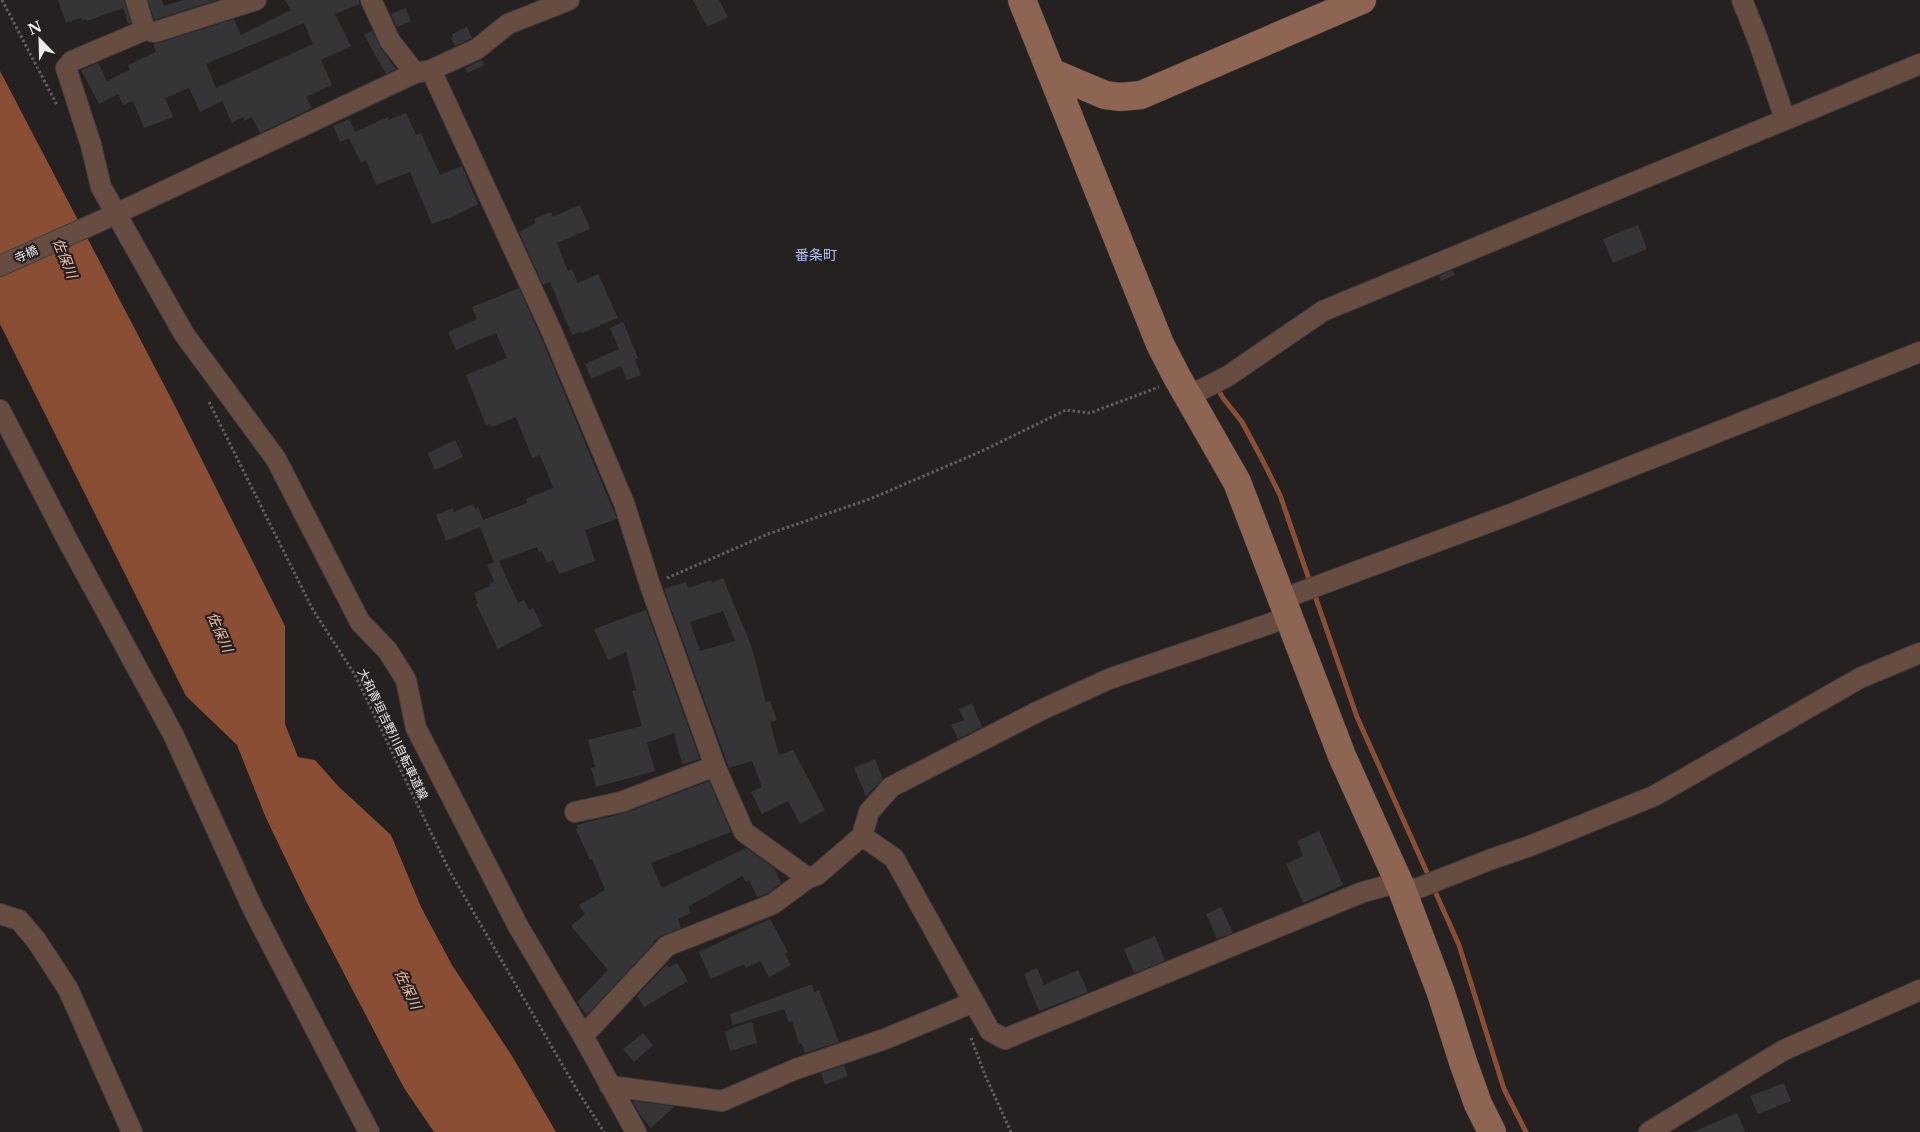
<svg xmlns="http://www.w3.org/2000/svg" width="1920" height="1132" viewBox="0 0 1920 1132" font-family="'Libre Baskerville','Noto Sans JP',serif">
<rect width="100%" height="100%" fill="#242120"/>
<!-- water -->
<path fill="#8a4e34" d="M 0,71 L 173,402 L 285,626 L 285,724 L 298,757 L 315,760 L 338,786 L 391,835 L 421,907 L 452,965 L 512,1056 L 556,1132 L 434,1132 L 404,1088 L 306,901 L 266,818 L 237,745 L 186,696 L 0,324 Z"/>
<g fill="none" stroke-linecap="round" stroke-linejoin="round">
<!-- stream -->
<path stroke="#8a4e34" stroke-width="5" d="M 1216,386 L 1223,398 L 1242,422 L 1263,461 L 1280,495 L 1311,585
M 1314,593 L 1357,717 L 1430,879
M 1433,887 L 1459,945 L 1504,1089 L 1526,1132"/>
</g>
<!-- building -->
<path fill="#353538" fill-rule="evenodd" d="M 58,0 L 124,0 L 131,23 L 128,24 L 123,8 L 87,21 L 86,19 L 82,21 L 81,18 L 66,23 Z
M 148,0 L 162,0 L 164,6 L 184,0 L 217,0 L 154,20 Z
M 285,0 L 359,0 L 360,4 L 335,14 L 351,46 L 321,60 L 332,85 L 306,97 L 312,108 L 260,133 L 252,117 L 244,121 L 243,117 L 232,123 L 222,101 L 200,112 L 189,88 L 165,98 L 173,117 L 144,128 L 133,101 L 123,105 L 118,94 L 99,104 L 81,70 L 98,63 L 107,81 L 130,70 L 128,65 L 156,52 L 153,44 L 159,43 L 234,19 L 241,35 L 291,10 ZM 304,23 L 313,44 L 216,88 L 206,64 Z
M 693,0 L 719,0 L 728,17 L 707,27 Z
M 406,8 L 411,21 L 397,27 L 391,14 Z
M 467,27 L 472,38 L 455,46 L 451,38 L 453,37 L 452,34 Z
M 372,31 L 381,48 L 396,69 L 386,74 L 364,35 Z
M 482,60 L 485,65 L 467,73 L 465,68 Z
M 406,113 L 416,135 L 421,133 L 440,175 L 462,166 L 478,204 L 448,219 L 448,218 L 432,224 L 410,172 L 376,185 L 366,160 L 361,163 L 349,138 L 340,142 L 333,126 L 349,119 L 355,132 L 388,117 L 389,120 Z
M 580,205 L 590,229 L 557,243 L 568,271 L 572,269 L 578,283 L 598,274 L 618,318 L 582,333 L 581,331 L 572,335 L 550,282 L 543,285 L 519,232 L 536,223 L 534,219 L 551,212 L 553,217 Z
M 1638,225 L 1647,249 L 1613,263 L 1603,239 Z
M 1453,270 L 1455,275 L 1441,281 L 1439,276 Z
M 519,288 L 540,335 L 617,519 L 585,530 L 595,561 L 559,574 L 553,560 L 547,563 L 542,551 L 539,552 L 537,547 L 499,561 L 518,603 L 524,600 L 529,610 L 533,608 L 542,626 L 498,649 L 476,604 L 478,603 L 474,593 L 490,586 L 489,584 L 494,581 L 487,565 L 494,562 L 480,527 L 446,541 L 436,515 L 453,508 L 454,512 L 473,504 L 475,509 L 478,507 L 483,520 L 527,503 L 526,499 L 553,488 L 540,455 L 532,458 L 516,417 L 491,427 L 490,424 L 486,425 L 466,375 L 507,358 L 496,333 L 456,350 L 448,332 L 477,319 L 472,307 Z
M 623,322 L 638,358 L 635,360 L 641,375 L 627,380 L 621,366 L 591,379 L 585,364 L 619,349 L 610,328 Z
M 455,440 L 463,457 L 435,470 L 428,453 Z
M 723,578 L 752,648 L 766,702 L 770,701 L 777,720 L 770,722 L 779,755 L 793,750 L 825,810 L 800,824 L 788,801 L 762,814 L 751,792 L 762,787 L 752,761 L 729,768 L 664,589 L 686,582 L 688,588 L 711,580 L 712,583 ZM 723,611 L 735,641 L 700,651 L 690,622 Z
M 646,610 L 700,759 L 682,764 L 674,733 L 647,743 L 655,771 L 596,787 L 591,768 L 595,767 L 588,740 L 642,726 L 632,691 L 636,690 L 626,652 L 608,660 L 594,629 Z
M 972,703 L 982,727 L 958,739 L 951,725 L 964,720 L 959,709 Z
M 875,759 L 883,779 L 866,796 L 854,768 Z
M 709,781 L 731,832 L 651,863 L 662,888 L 746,848 L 774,868 L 781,883 L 767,894 L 757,897 L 749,880 L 746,882 L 742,876 L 688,907 L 691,913 L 678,919 L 681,928 L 663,935 L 653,941 L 654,943 L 587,1015 L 577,1002 L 608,970 L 571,926 L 585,914 L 579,905 L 605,890 L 592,859 L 590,860 L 576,829 L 578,828 L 576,825 L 625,813 Z
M 1319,831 L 1343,885 L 1303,903 L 1286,864 L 1303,856 L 1297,841 Z
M 1221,907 L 1233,933 L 1217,939 L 1206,914 Z
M 770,919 L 788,952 L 785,954 L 791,965 L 769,977 L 760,961 L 746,968 L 744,964 L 711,979 L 699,952 Z
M 1155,936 L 1165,961 L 1134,973 L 1124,949 Z
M 677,963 L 688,981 L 644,1007 L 637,996 L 667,964 L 669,967 Z
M 1037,968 L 1044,985 L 1078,970 L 1088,992 L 1039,1011 L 1024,974 Z
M 812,984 L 814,992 L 819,990 L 839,1042 L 805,1053 L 801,1043 L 799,1044 L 792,1021 L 789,1022 L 784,1009 L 733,1025 L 730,1014 Z
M 752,1022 L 757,1043 L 730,1051 L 725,1032 L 738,1026 Z
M 643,1033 L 653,1045 L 634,1062 L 623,1049 Z
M 844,1065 L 848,1076 L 825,1085 L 821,1073 Z
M 1784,1083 L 1791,1101 L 1758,1114 L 1750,1096 Z
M 634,1101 L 673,1106 L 674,1107 L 651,1128 L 641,1116 L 633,1102 Z
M 1737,1113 L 1745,1132 L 1693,1132 Z"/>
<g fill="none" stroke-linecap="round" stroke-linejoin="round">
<!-- street casing -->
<g stroke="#403d3c" stroke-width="22">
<path id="street" d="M 136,0 L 145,30 L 155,32 L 256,0
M 371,0 L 390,41 L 415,73
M 1742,0 L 1758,40 L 1785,119
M 145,30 L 72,61 L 66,68 L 91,145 L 101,187 L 184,334 L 276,459 L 360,622 L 388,651 L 406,680 L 416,728 L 518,926 L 583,1036 L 636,1132
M 431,70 L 551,330 L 624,503 L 650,585 L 715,766 L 744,832 L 808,878
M 0,266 L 107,218 L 415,73 L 431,70 L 477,49 L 508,24 L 569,0
M 1189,396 L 1228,376 L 1323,311 L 1920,64
M 0,410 L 69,543 L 173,734 L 253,909 L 369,1132
M 1282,599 L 1511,514 L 1920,352
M 575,812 L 621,802 L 715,766
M 862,836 L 894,858 L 990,1031 L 1005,1039 L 1363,892 L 1389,885 L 1416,889 L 1489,860 L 1530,846 L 1654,796 L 1860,678 L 1920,653
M 0,914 L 19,920 L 36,940 L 68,989 L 132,1132
M 583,1036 L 667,946 L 773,904 L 808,878 L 817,875 L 862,836 L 869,812 L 891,787 L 1039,711 L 1109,679 L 1289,617
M 610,1086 L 722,1101 L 796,1069 L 885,1039 L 974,1002
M 1649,1132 L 1784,1050 L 1920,990"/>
</g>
<!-- secondary casing -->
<g stroke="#403d3c" stroke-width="29">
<path id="secondary" d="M 1022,0 L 1160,344 L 1177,377 L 1237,482 L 1342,756 L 1401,887 L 1441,993 L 1463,1062 L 1478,1104 L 1492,1132
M 1053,73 L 1105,95 L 1120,97 L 1141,95 L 1362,0"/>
</g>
<!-- path -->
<path stroke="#625f5e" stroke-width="3" stroke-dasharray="2.5 2.5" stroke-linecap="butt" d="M 2,0 L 57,105
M 209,402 L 313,610 L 355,675 L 449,870 L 577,1090 L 604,1132
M 667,578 L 768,534 L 870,499 L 982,451 L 1066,410 L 1090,413 L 1159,387
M 971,1038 L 985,1075 L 1011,1132"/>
<!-- street -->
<use href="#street" stroke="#674c41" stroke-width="20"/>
<!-- secondary -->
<use href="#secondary" stroke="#8e6452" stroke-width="28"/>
</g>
<g text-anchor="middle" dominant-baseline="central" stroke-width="4.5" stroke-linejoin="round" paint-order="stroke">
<!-- street labels -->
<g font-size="12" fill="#edebea" stroke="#242120">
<text transform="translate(26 254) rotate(-24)">寺橋</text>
<text transform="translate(393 734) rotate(64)">大和青垣吉野川自転車道線</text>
</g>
<!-- neighbourhood labels -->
<g font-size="14" fill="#b1bdf5" stroke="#242120">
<text x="816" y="255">番条町</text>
</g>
<!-- water labels -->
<g font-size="14" font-style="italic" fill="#f6bea7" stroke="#242120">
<text transform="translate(65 258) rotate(68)">佐保川</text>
<text transform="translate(220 632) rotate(66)">佐保川</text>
<text transform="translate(408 989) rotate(65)">佐保川</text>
</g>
</g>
<!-- north arrow -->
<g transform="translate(40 40) rotate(337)" stroke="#242120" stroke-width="4" paint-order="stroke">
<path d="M0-4L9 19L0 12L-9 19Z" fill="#edebea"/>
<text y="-8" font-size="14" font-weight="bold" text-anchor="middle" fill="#edebea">N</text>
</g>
</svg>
